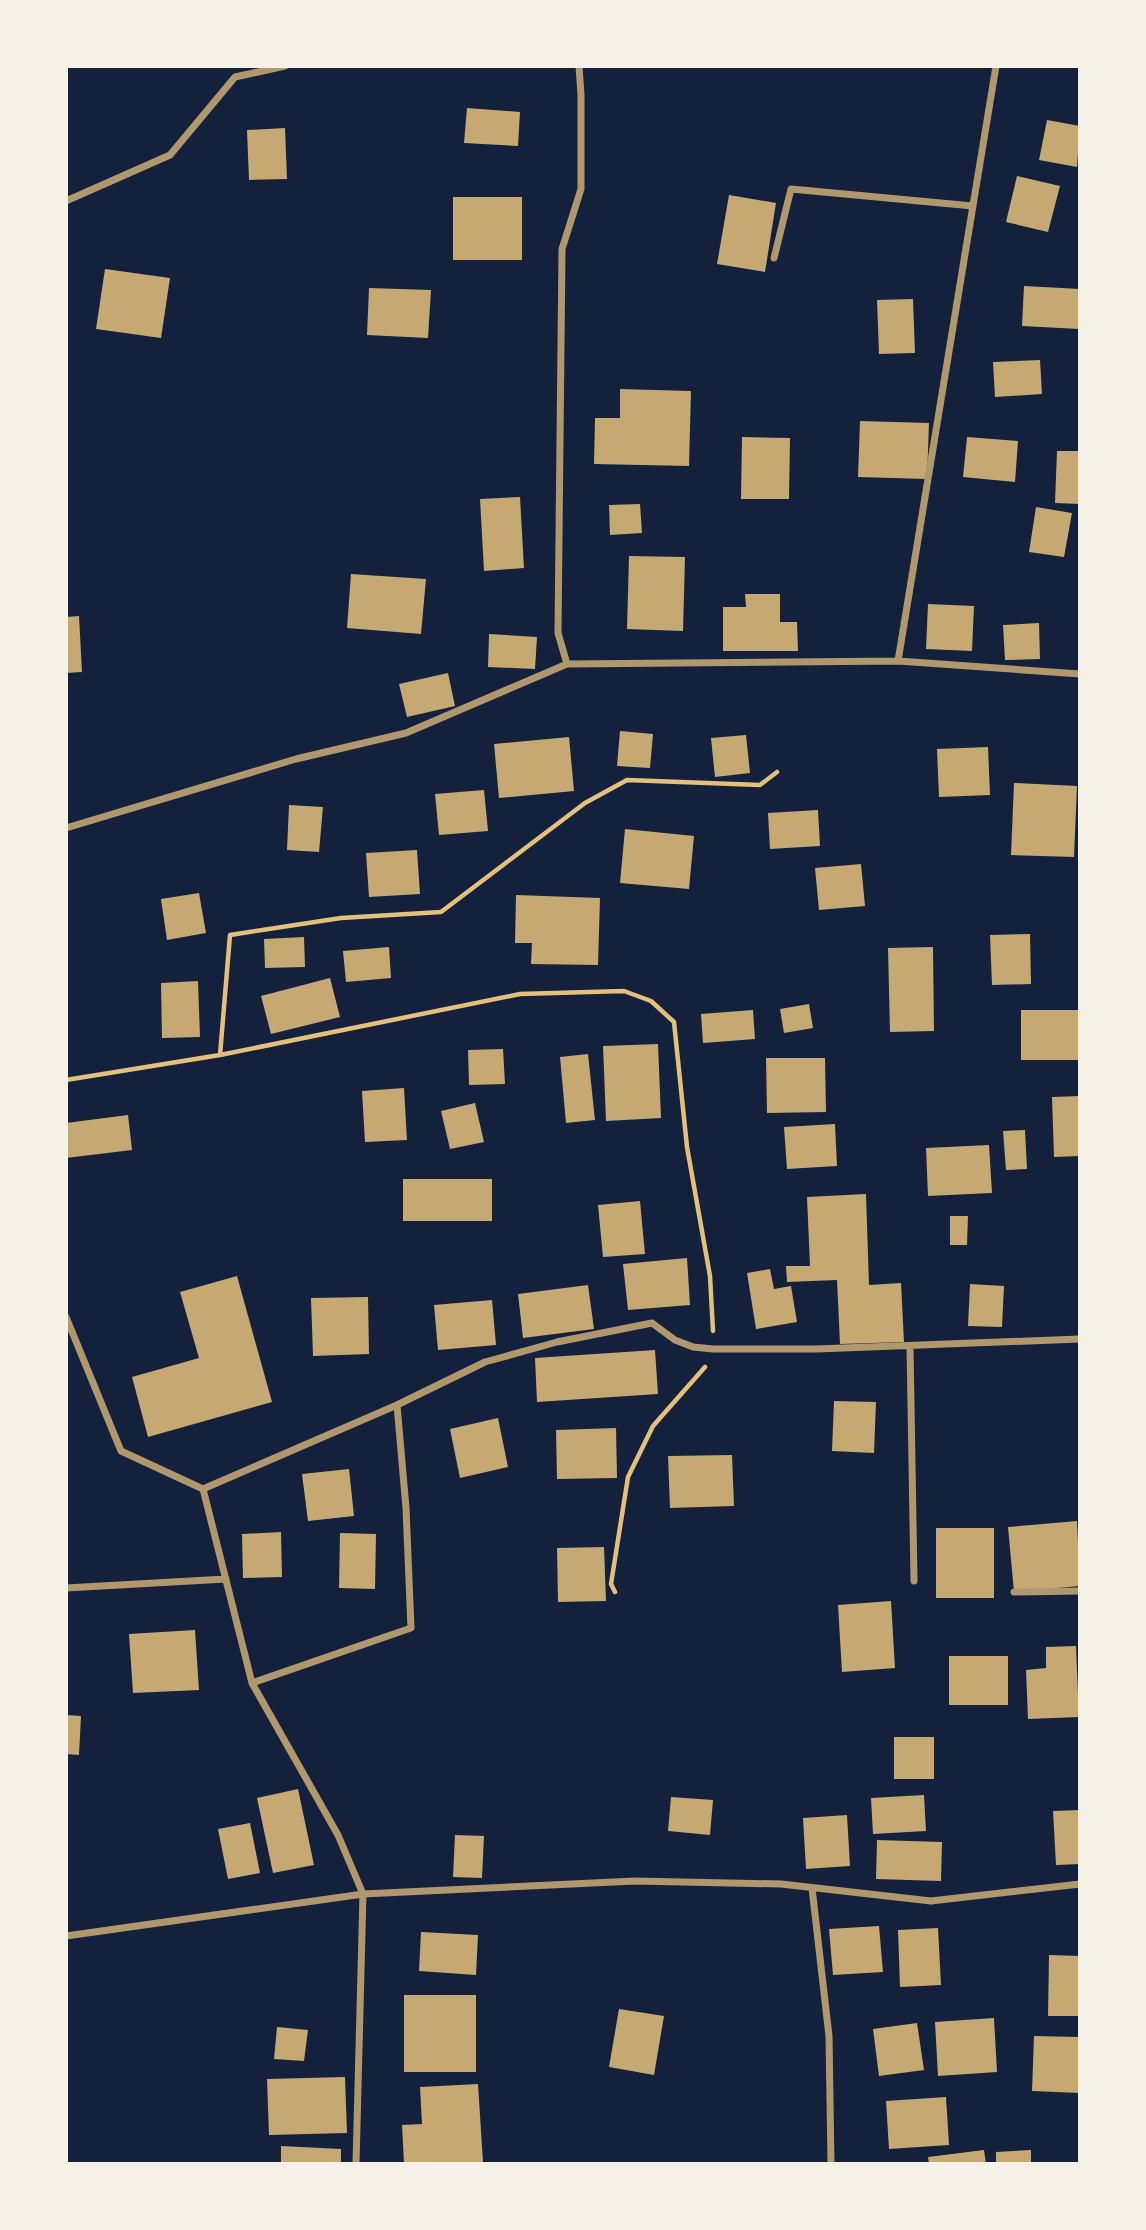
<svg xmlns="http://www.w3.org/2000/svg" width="1146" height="2230" viewBox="0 0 1146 2230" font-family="'Crimson Pro',serif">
<rect width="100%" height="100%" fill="#14213d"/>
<!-- building -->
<path fill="#c6a872" d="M 467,108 L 520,112 L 518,146 L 464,143 Z
M 1047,120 L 1080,126 L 1077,167 L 1039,160 Z
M 285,128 L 287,179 L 249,180 L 247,130 Z
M 1017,176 L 1060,186 L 1048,232 L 1006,222 Z
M 729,195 L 776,203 L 765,272 L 717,264 Z
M 453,197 L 522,197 L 522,260 L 453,260 Z
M 105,269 L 170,278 L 161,338 L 96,329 Z
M 1024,286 L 1080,289 L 1079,329 L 1022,326 Z
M 369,288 L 431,290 L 428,338 L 367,335 Z
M 913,299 L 915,353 L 879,354 L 877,300 Z
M 1040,360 L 1042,394 L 995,397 L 993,362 Z
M 620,389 L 691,391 L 689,466 L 594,464 L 595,418 L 620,418 Z
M 860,421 L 929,423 L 927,479 L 858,477 Z
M 742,437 L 790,438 L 789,499 L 741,499 Z
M 967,437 L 1018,441 L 1015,482 L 963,477 Z
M 1057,451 L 1080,451 L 1080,504 L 1055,503 Z
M 520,497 L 524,568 L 484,571 L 480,499 Z
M 640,504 L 642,533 L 610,535 L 609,505 Z
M 1036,507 L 1072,513 L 1064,557 L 1029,552 Z
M 629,556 L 685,557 L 683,631 L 627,629 Z
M 351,574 L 426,579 L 421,634 L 347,628 Z
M 745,594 L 780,594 L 780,622 L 797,622 L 798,651 L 723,651 L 723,607 L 746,607 Z
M 928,604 L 974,606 L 972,651 L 926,649 Z
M 79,616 L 82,672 L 66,673 L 66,617 Z
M 1039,623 L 1040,659 L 1005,660 L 1003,625 Z
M 489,634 L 537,637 L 535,669 L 488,667 Z
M 448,673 L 455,706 L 407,717 L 399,684 Z
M 620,731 L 653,734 L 650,768 L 617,766 Z
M 746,735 L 750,773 L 715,777 L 711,738 Z
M 569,737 L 574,791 L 499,798 L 494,744 Z
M 988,747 L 990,795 L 939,797 L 937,749 Z
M 1014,783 L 1077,786 L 1074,857 L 1011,855 Z
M 484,790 L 488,831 L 439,835 L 435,794 Z
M 289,805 L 323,807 L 319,852 L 287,850 Z
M 818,810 L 820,846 L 770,849 L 768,813 Z
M 625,829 L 694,836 L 689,889 L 620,883 Z
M 417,850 L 420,894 L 369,897 L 366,853 Z
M 861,864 L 865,906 L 819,910 L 815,868 Z
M 199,893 L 206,933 L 167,940 L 161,899 Z
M 516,895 L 600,898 L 598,965 L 531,964 L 532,943 L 515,943 Z
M 1030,934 L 1031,984 L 992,985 L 990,935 Z
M 304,937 L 305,967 L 265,968 L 264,939 Z
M 389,947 L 391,978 L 346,982 L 343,951 Z
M 933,947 L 934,1031 L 890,1032 L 888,948 Z
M 330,978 L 340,1017 L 271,1034 L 261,996 Z
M 198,981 L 200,1037 L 162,1038 L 161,983 Z
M 809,1004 L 813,1028 L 784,1033 L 780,1009 Z
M 753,1010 L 755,1039 L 703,1043 L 701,1014 Z
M 1021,1010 L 1080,1010 L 1080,1060 L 1021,1060 Z
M 658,1044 L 661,1118 L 606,1121 L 603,1046 Z
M 503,1049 L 505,1084 L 469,1085 L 468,1050 Z
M 588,1054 L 595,1120 L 566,1123 L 560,1057 Z
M 766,1058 L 825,1058 L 826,1112 L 767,1113 Z
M 404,1088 L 407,1140 L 365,1142 L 362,1091 Z
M 1080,1096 L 1080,1156 L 1054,1157 L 1052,1097 Z
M 475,1103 L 484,1142 L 450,1149 L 441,1111 Z
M 128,1115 L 132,1150 L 66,1158 L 66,1123 Z
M 835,1124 L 837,1166 L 787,1169 L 784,1127 Z
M 1025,1130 L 1027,1169 L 1006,1170 L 1003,1131 Z
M 989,1145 L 992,1193 L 928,1196 L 926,1148 Z
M 403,1179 L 492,1179 L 492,1221 L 403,1221 Z
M 866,1194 L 869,1285 L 901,1283 L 904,1342 L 840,1344 L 837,1280 L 787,1282 L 786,1266 L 810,1266 L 807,1197 Z
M 640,1201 L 645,1254 L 603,1257 L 598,1205 Z
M 950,1216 L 968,1216 L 967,1245 L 950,1245 Z
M 687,1258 L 690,1305 L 628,1310 L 623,1264 Z
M 770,1269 L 774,1289 L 791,1286 L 797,1322 L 756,1329 L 747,1273 Z
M 237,1276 L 272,1402 L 148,1437 L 132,1377 L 199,1358 L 180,1292 Z
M 970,1284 L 1004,1286 L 1002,1327 L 968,1326 Z
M 588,1285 L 594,1329 L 523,1338 L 518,1294 Z
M 368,1297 L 369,1354 L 313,1356 L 311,1298 Z
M 492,1300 L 496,1345 L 438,1350 L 434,1305 Z
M 655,1350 L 658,1394 L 537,1402 L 535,1358 Z
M 834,1401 L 876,1402 L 874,1453 L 832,1451 Z
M 498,1418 L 508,1467 L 460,1478 L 450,1429 Z
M 616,1428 L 617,1478 L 557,1479 L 556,1430 Z
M 732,1455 L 734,1506 L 670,1508 L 668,1456 Z
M 349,1469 L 354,1516 L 308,1521 L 302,1474 Z
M 1077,1521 L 1080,1586 L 1014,1592 L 1008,1527 Z
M 936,1528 L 994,1528 L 994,1598 L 936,1598 Z
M 281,1532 L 282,1577 L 243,1578 L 242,1534 Z
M 340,1533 L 376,1534 L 375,1589 L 339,1588 Z
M 604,1547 L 606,1601 L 558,1602 L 557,1548 Z
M 891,1601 L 895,1668 L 842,1672 L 838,1605 Z
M 195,1630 L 199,1690 L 133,1693 L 129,1634 Z
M 1076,1646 L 1079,1717 L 1028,1719 L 1026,1670 L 1046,1668 L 1046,1647 Z
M 949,1656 L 1008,1656 L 1008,1705 L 949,1705 Z
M 66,1715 L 81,1716 L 79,1755 L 66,1754 Z
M 894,1737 L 934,1737 L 934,1779 L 894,1779 Z
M 298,1789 L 314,1865 L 273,1873 L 257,1798 Z
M 924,1795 L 926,1831 L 873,1834 L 871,1798 Z
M 671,1797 L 713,1800 L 710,1835 L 668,1831 Z
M 1080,1810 L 1080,1864 L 1056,1865 L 1053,1811 Z
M 847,1815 L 850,1866 L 806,1869 L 803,1818 Z
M 250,1823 L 260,1873 L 228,1879 L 218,1829 Z
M 455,1835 L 484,1836 L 482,1878 L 453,1877 Z
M 877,1840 L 942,1842 L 941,1881 L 876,1879 Z
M 879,1926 L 883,1972 L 833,1975 L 829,1929 Z
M 938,1928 L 941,1985 L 900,1987 L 898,1930 Z
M 421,1932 L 478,1935 L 476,1975 L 419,1971 Z
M 1049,1955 L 1080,1956 L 1080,2016 L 1048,2016 Z
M 404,1995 L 476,1995 L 476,2072 L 404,2072 Z
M 619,2009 L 664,2016 L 654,2075 L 609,2067 Z
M 994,2018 L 997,2072 L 938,2076 L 935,2022 Z
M 917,2023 L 924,2070 L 879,2076 L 873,2029 Z
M 277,2027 L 308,2030 L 304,2061 L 274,2059 Z
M 1034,2036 L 1080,2037 L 1080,2093 L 1032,2091 Z
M 345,2077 L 347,2133 L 269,2135 L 267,2079 Z
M 478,2084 L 483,2162 L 404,2164 L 402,2125 L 422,2124 L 420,2087 Z
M 946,2097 L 949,2145 L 889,2149 L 886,2101 Z
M 281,2146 L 341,2149 L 341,2164 L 281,2164 Z
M 984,2150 L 986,2164 L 929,2164 L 928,2157 Z
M 1031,2150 L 1031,2164 L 996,2164 L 996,2152 Z"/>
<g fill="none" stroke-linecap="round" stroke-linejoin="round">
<!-- path -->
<path stroke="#e5c07b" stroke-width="4.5" d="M 220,1055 L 230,935 L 341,918 L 441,912 L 585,803 L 627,780 L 760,785 L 777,772
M 66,1080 L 220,1055 L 520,994 L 624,991 L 651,1001 L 674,1022 L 687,1147 L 710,1276 L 713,1331
M 615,1592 L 611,1584 L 628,1477 L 653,1426 L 705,1367"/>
<!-- minor -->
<path stroke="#b1986c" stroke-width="7" d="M 66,201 L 170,155 L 235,77 L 285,66
M 774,258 L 791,189 L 973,206
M 898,661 L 996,66
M 567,664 L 558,633 L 562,249 L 581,189 L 581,95 L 579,66
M 66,828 L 296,759 L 406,733 L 567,664 L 898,661 L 1080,674
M 66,1317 L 121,1451 L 203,1489 L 252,1683 L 338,1835 L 363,1894 L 66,1936
M 910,1346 L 914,1581
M 203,1489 L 397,1405
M 66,1588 L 226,1579
M 1014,1592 L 1080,1591
M 252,1683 L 411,1628 L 406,1508 L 397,1405 L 485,1362 L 557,1342 L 652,1323 L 675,1340 L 693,1347 L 713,1349 L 817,1349 L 1080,1339
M 812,1888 L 829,2036 L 831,2164
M 356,2164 L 363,1894 L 635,1881 L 781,1884 L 931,1901 L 1080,1884"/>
</g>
<!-- border -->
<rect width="1146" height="2230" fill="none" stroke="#f6f1e7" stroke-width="136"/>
</svg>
